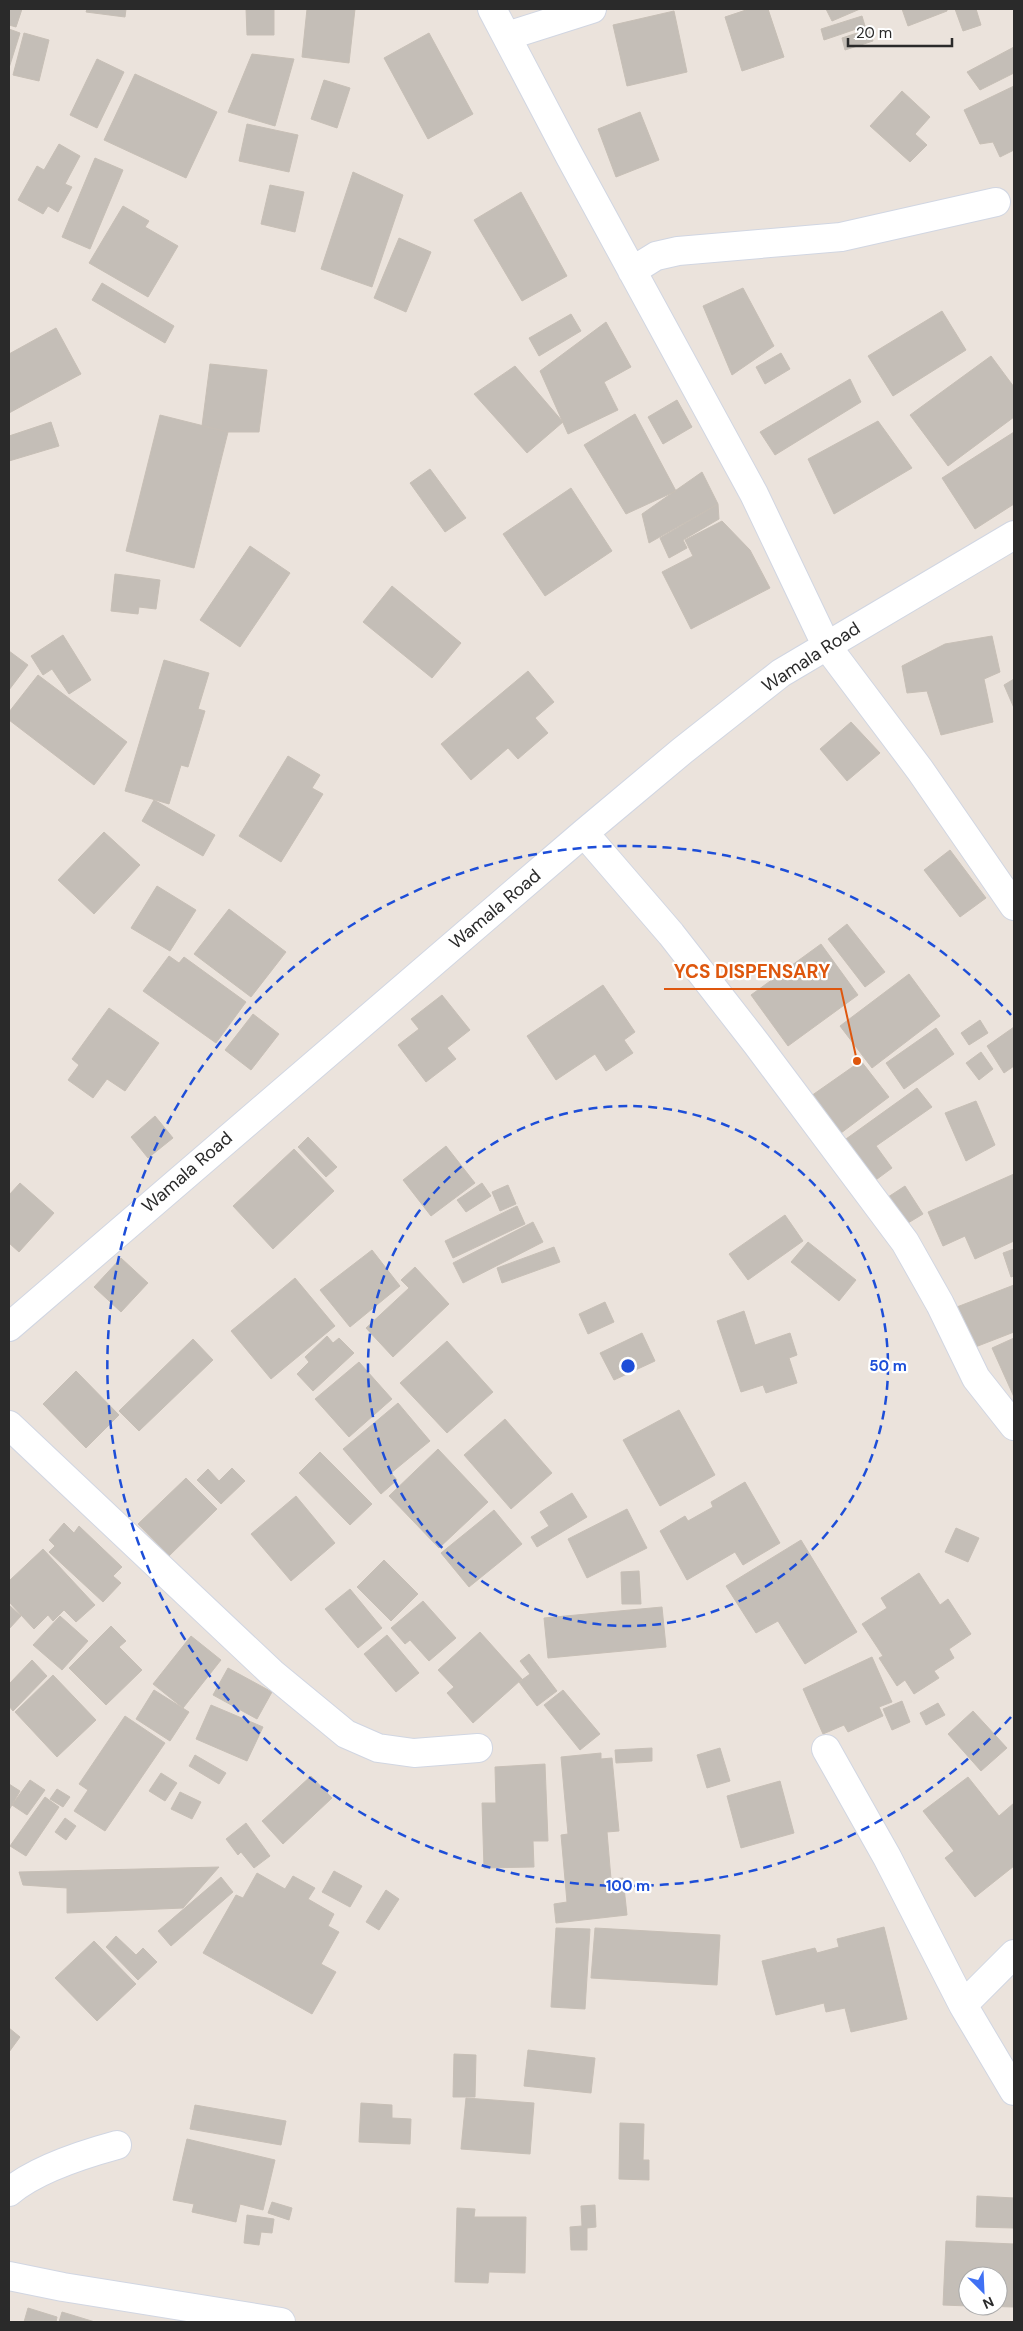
<svg xmlns="http://www.w3.org/2000/svg" width="1023" height="2331" viewBox="0 0 1023 2331" font-family="'DM Sans',sans-serif">
<rect width="100%" height="100%" fill="#ebe3dc"/>
<!-- building -->
<path fill="#c4beb7" stroke="#c7bfb6" d="M 9,9 L 22,9 L 16,27 L 9,25 Z
M 87,9 L 126,9 L 125,17 L 86,12 Z
M 246,9 L 274,9 L 274,35 L 247,35 Z
M 307,9 L 355,9 L 349,63 L 302,57 Z
M 749,9 L 768,9 L 784,57 L 742,71 L 725,17 Z
M 826,9 L 860,9 L 832,21 Z
M 902,9 L 947,9 L 947,11 L 908,26 Z
M 955,9 L 976,9 L 981,25 L 963,31 Z
M 674,11 L 687,72 L 627,86 L 613,25 Z
M 862,16 L 865,26 L 824,40 L 821,29 Z
M 9,29 L 20,33 L 9,68 Z
M 869,29 L 873,41 L 845,50 L 842,38 Z
M 24,33 L 49,40 L 39,81 L 13,75 Z
M 429,33 L 473,114 L 428,139 L 384,58 Z
M 1014,47 L 1014,73 L 980,90 L 967,72 Z
M 252,54 L 294,59 L 275,126 L 228,112 Z
M 97,59 L 124,72 L 97,128 L 70,115 Z
M 135,74 L 217,112 L 186,178 L 104,140 Z
M 324,80 L 350,88 L 337,128 L 311,119 Z
M 1014,86 L 1014,150 L 1000,157 L 993,142 L 980,144 L 964,110 Z
M 902,91 L 930,117 L 915,134 L 927,145 L 910,162 L 870,126 Z
M 640,112 L 659,160 L 616,177 L 598,129 Z
M 247,124 L 298,135 L 289,172 L 239,161 Z
M 59,144 L 80,156 L 65,184 L 72,187 L 58,212 L 48,206 L 43,214 L 18,200 L 37,166 L 44,170 Z
M 95,158 L 123,170 L 90,249 L 62,237 Z
M 353,172 L 403,195 L 372,287 L 321,269 Z
M 270,185 L 304,192 L 295,232 L 261,224 Z
M 521,192 L 567,276 L 522,301 L 474,220 Z
M 123,206 L 149,221 L 145,227 L 178,246 L 148,297 L 89,263 Z
M 399,238 L 431,252 L 406,312 L 374,298 Z
M 102,283 L 174,326 L 165,343 L 92,300 Z
M 743,288 L 774,346 L 732,375 L 703,306 Z
M 942,311 L 966,350 L 893,396 L 868,356 Z
M 571,314 L 581,331 L 539,356 L 529,338 Z
M 606,322 L 631,367 L 604,382 L 618,410 L 568,434 L 540,371 Z
M 56,328 L 81,374 L 9,413 L 9,354 Z
M 781,353 L 790,369 L 765,384 L 756,367 Z
M 991,356 L 1014,387 L 1014,417 L 948,466 L 910,415 Z
M 210,364 L 267,370 L 259,432 L 228,432 L 202,426 Z
M 515,366 L 563,422 L 527,453 L 474,394 Z
M 850,379 L 861,402 L 775,455 L 760,432 Z
M 677,400 L 692,427 L 663,444 L 648,417 Z
M 635,414 L 676,491 L 626,514 L 584,445 Z
M 160,415 L 228,432 L 194,568 L 126,551 Z
M 878,421 L 912,468 L 834,514 L 808,459 Z
M 51,422 L 59,446 L 9,461 L 9,436 Z
M 1014,432 L 1014,504 L 975,529 L 942,478 Z
M 430,469 L 466,518 L 445,532 L 410,483 Z
M 702,472 L 718,504 L 649,543 L 642,514 Z
M 571,488 L 612,551 L 545,596 L 503,534 Z
M 718,504 L 719,519 L 683,540 L 687,548 L 669,558 L 660,538 Z
M 722,521 L 750,550 L 770,588 L 691,629 L 662,572 L 693,556 L 685,540 Z
M 250,546 L 290,573 L 240,647 L 200,620 Z
M 115,574 L 160,580 L 156,609 L 139,607 L 138,614 L 111,611 Z
M 392,586 L 461,643 L 432,678 L 363,622 Z
M 63,635 L 91,680 L 69,694 L 52,669 L 43,675 L 31,656 Z
M 992,636 L 1000,672 L 984,679 L 993,722 L 941,735 L 927,691 L 907,693 L 902,666 L 945,644 Z
M 9,651 L 28,665 L 9,690 Z
M 164,660 L 209,673 L 198,709 L 205,711 L 188,767 L 181,765 L 169,804 L 125,791 Z
M 528,671 L 554,702 L 535,718 L 548,733 L 518,759 L 508,748 L 471,780 L 441,744 Z
M 38,675 L 127,742 L 94,785 L 9,720 L 9,712 Z
M 1014,679 L 1014,708 L 1004,685 Z
M 851,722 L 880,753 L 847,781 L 820,749 Z
M 288,756 L 320,775 L 312,788 L 323,794 L 281,862 L 239,836 Z
M 154,800 L 215,835 L 203,856 L 142,821 Z
M 104,832 L 140,865 L 94,914 L 58,880 Z
M 950,850 L 986,898 L 960,917 L 924,870 Z
M 157,886 L 196,910 L 170,951 L 131,928 Z
M 229,909 L 286,952 L 251,997 L 194,954 Z
M 847,924 L 885,972 L 865,987 L 828,939 Z
M 821,944 L 858,995 L 788,1046 L 751,995 Z
M 169,956 L 179,963 L 184,957 L 246,1002 L 216,1043 L 143,991 Z
M 909,974 L 940,1016 L 872,1068 L 840,1026 Z
M 603,985 L 635,1032 L 624,1040 L 633,1053 L 606,1071 L 595,1054 L 556,1080 L 527,1036 Z
M 442,995 L 470,1030 L 447,1048 L 456,1059 L 426,1082 L 398,1045 L 419,1029 L 411,1019 Z
M 109,1008 L 159,1043 L 125,1091 L 107,1079 L 93,1098 L 68,1080 L 79,1065 L 72,1059 Z
M 253,1014 L 279,1034 L 251,1070 L 225,1050 Z
M 980,1020 L 988,1033 L 969,1045 L 961,1033 Z
M 1014,1027 L 1014,1066 L 1004,1073 L 987,1046 Z
M 936,1028 L 954,1054 L 904,1089 L 886,1063 Z
M 981,1052 L 993,1069 L 979,1080 L 966,1063 Z
M 861,1061 L 889,1097 L 833,1139 L 801,1103 Z
M 917,1088 L 932,1107 L 876,1146 L 892,1168 L 869,1185 L 839,1144 Z
M 976,1101 L 995,1145 L 966,1161 L 945,1113 Z
M 155,1116 L 173,1138 L 148,1158 L 131,1137 Z
M 308,1137 L 337,1167 L 326,1177 L 298,1147 Z
M 446,1146 L 475,1183 L 431,1216 L 403,1180 Z
M 294,1149 L 334,1191 L 273,1249 L 233,1206 Z
M 1014,1174 L 1014,1241 L 975,1259 L 965,1236 L 943,1246 L 928,1212 Z
M 20,1183 L 54,1213 L 19,1252 L 9,1243 L 9,1195 Z
M 482,1183 L 491,1196 L 466,1212 L 457,1200 Z
M 508,1185 L 516,1204 L 500,1211 L 492,1192 Z
M 905,1186 L 923,1214 L 903,1226 L 885,1199 Z
M 517,1206 L 525,1224 L 453,1258 L 445,1241 Z
M 785,1215 L 803,1241 L 748,1280 L 729,1254 Z
M 533,1222 L 543,1242 L 463,1283 L 453,1263 Z
M 808,1242 L 856,1280 L 839,1301 L 791,1262 Z
M 554,1247 L 560,1262 L 502,1283 L 497,1268 Z
M 1014,1249 L 1014,1276 L 1011,1277 L 1003,1253 Z
M 372,1250 L 400,1286 L 350,1327 L 320,1290 Z
M 121,1258 L 148,1283 L 121,1312 L 94,1287 Z
M 415,1267 L 449,1304 L 393,1357 L 366,1328 L 409,1288 L 401,1280 Z
M 295,1278 L 335,1326 L 271,1379 L 231,1331 Z
M 1014,1285 L 1014,1332 L 965,1351 L 949,1310 Z
M 605,1302 L 614,1322 L 588,1334 L 579,1314 Z
M 744,1311 L 755,1345 L 790,1333 L 797,1355 L 789,1358 L 797,1383 L 766,1393 L 763,1385 L 741,1392 L 717,1321 Z
M 642,1333 L 655,1361 L 614,1380 L 600,1353 Z
M 327,1336 L 333,1343 L 339,1338 L 354,1353 L 313,1391 L 297,1374 L 309,1362 L 305,1357 Z
M 1014,1338 L 1014,1397 L 992,1348 Z
M 193,1339 L 213,1360 L 139,1431 L 119,1411 Z
M 447,1341 L 493,1392 L 447,1433 L 400,1383 Z
M 359,1362 L 392,1399 L 349,1437 L 315,1399 Z
M 76,1371 L 119,1415 L 86,1448 L 43,1404 Z
M 398,1403 L 430,1441 L 391,1473 L 397,1480 L 381,1494 L 343,1449 Z
M 679,1410 L 715,1475 L 660,1506 L 623,1440 Z
M 505,1419 L 552,1473 L 511,1509 L 464,1455 Z
M 438,1449 L 488,1502 L 439,1548 L 389,1496 Z
M 320,1452 L 372,1504 L 350,1525 L 299,1473 Z
M 232,1468 L 245,1481 L 221,1504 L 197,1480 L 208,1469 L 219,1481 Z
M 186,1478 L 217,1509 L 169,1556 L 138,1524 Z
M 745,1482 L 780,1543 L 743,1565 L 735,1552 L 687,1580 L 660,1531 L 685,1516 L 688,1521 L 713,1507 L 711,1502 Z
M 572,1493 L 587,1517 L 537,1547 L 531,1537 L 549,1526 L 540,1512 Z
M 296,1496 L 335,1543 L 291,1581 L 251,1534 Z
M 627,1509 L 647,1548 L 587,1578 L 568,1539 Z
M 494,1510 L 522,1544 L 469,1587 L 441,1553 Z
M 64,1523 L 74,1533 L 79,1526 L 122,1567 L 113,1576 L 121,1583 L 103,1602 L 49,1552 L 55,1546 L 49,1540 Z
M 956,1528 L 979,1538 L 968,1562 L 945,1552 Z
M 801,1540 L 857,1632 L 805,1664 L 778,1621 L 756,1633 L 726,1586 Z
M 43,1549 L 95,1605 L 76,1622 L 64,1610 L 53,1621 L 48,1615 L 34,1629 L 9,1602 L 9,1581 Z
M 384,1560 L 418,1594 L 391,1621 L 357,1587 Z
M 639,1571 L 641,1604 L 622,1604 L 621,1572 Z
M 919,1573 L 940,1605 L 948,1599 L 971,1634 L 949,1649 L 954,1658 L 934,1671 L 939,1678 L 914,1694 L 905,1680 L 897,1686 L 879,1658 L 883,1656 L 862,1624 L 887,1608 L 881,1598 Z
M 350,1589 L 382,1628 L 358,1648 L 325,1609 Z
M 423,1601 L 456,1638 L 429,1661 L 410,1640 L 405,1644 L 391,1628 Z
M 9,1605 L 21,1616 L 9,1629 Z
M 662,1607 L 666,1647 L 548,1658 L 544,1618 Z
M 60,1616 L 88,1641 L 62,1670 L 33,1645 Z
M 111,1626 L 126,1641 L 119,1647 L 142,1670 L 106,1705 L 69,1668 Z
M 480,1632 L 522,1679 L 473,1723 L 447,1693 L 454,1687 L 438,1670 Z
M 387,1635 L 419,1673 L 396,1692 L 364,1654 Z
M 191,1636 L 221,1660 L 183,1708 L 153,1684 Z
M 529,1654 L 557,1691 L 537,1706 L 519,1682 L 530,1674 L 520,1661 Z
M 872,1657 L 892,1702 L 879,1707 L 883,1716 L 848,1732 L 844,1725 L 823,1734 L 803,1689 Z
M 32,1660 L 47,1676 L 13,1711 L 9,1706 L 9,1684 Z
M 228,1668 L 272,1692 L 257,1719 L 213,1695 Z
M 53,1675 L 96,1720 L 57,1757 L 15,1712 Z
M 154,1690 L 189,1712 L 170,1741 L 136,1719 Z
M 563,1690 L 600,1734 L 580,1750 L 544,1705 Z
M 902,1701 L 910,1722 L 892,1730 L 883,1709 Z
M 938,1703 L 945,1715 L 926,1725 L 920,1713 Z
M 211,1705 L 263,1727 L 247,1761 L 196,1739 Z
M 973,1711 L 1007,1748 L 981,1771 L 948,1734 Z
M 125,1716 L 165,1743 L 105,1831 L 74,1811 L 88,1790 L 79,1784 Z
M 652,1748 L 652,1761 L 616,1763 L 615,1750 Z
M 720,1748 L 730,1781 L 707,1788 L 697,1755 Z
M 601,1753 L 601,1759 L 612,1758 L 619,1831 L 607,1832 L 611,1879 L 623,1878 L 627,1915 L 556,1923 L 554,1904 L 567,1902 L 561,1835 L 568,1834 L 561,1757 Z
M 195,1755 L 226,1773 L 219,1784 L 189,1766 Z
M 545,1764 L 548,1841 L 533,1841 L 534,1867 L 484,1868 L 482,1803 L 496,1803 L 495,1767 Z
M 161,1773 L 177,1783 L 165,1801 L 149,1791 Z
M 311,1776 L 332,1798 L 283,1844 L 262,1821 Z
M 968,1777 L 999,1816 L 1014,1803 L 1014,1866 L 975,1897 L 945,1858 L 954,1851 L 923,1811 Z
M 30,1780 L 45,1790 L 27,1815 L 12,1805 Z
M 780,1781 L 794,1833 L 741,1848 L 727,1796 Z
M 9,1784 L 20,1791 L 9,1810 Z
M 57,1789 L 70,1797 L 63,1807 L 50,1799 Z
M 180,1792 L 201,1802 L 192,1819 L 171,1809 Z
M 45,1797 L 59,1807 L 26,1856 L 10,1846 Z
M 65,1818 L 76,1826 L 66,1840 L 55,1832 Z
M 246,1823 L 270,1856 L 254,1868 L 241,1852 L 238,1855 L 226,1839 Z
M 219,1867 L 183,1908 L 67,1913 L 67,1888 L 23,1885 L 19,1872 Z
M 334,1871 L 362,1886 L 350,1907 L 322,1892 Z
M 257,1873 L 285,1889 L 293,1876 L 315,1888 L 308,1899 L 334,1914 L 328,1926 L 339,1932 L 321,1964 L 336,1972 L 312,2014 L 203,1953 L 236,1895 L 243,1898 Z
M 221,1877 L 233,1892 L 171,1946 L 158,1931 Z
M 386,1890 L 399,1899 L 379,1930 L 366,1922 Z
M 884,1927 L 907,2019 L 851,2032 L 845,2008 L 826,2012 L 824,2003 L 776,2015 L 762,1961 L 815,1948 L 817,1953 L 839,1947 L 837,1939 Z
M 556,1928 L 590,1929 L 585,2009 L 551,2007 Z
M 595,1928 L 720,1935 L 717,1985 L 591,1978 Z
M 116,1936 L 136,1955 L 143,1948 L 157,1962 L 138,1980 L 106,1947 Z
M 94,1941 L 136,1984 L 97,2021 L 55,1978 Z
M 9,2028 L 20,2037 L 9,2052 Z
M 528,2050 L 595,2058 L 591,2093 L 524,2086 Z
M 454,2054 L 476,2055 L 475,2097 L 453,2097 Z
M 466,2098 L 534,2103 L 530,2154 L 461,2149 Z
M 361,2103 L 392,2105 L 392,2118 L 411,2119 L 410,2144 L 359,2142 Z
M 195,2105 L 286,2121 L 281,2145 L 190,2129 Z
M 620,2123 L 644,2124 L 643,2160 L 649,2160 L 649,2180 L 619,2179 Z
M 187,2139 L 275,2160 L 263,2210 L 240,2204 L 236,2222 L 192,2212 L 194,2204 L 173,2200 Z
M 977,2196 L 1014,2198 L 1014,2228 L 976,2227 Z
M 272,2202 L 292,2208 L 289,2220 L 268,2213 Z
M 595,2205 L 596,2227 L 587,2228 L 587,2250 L 571,2250 L 570,2227 L 582,2226 L 581,2206 Z
M 457,2208 L 475,2209 L 474,2217 L 526,2217 L 525,2273 L 489,2272 L 488,2283 L 455,2282 Z
M 247,2215 L 274,2219 L 272,2233 L 261,2232 L 259,2245 L 244,2243 Z
M 946,2241 L 1014,2244 L 1014,2307 L 978,2306 L 998,2306 L 998,2276 L 968,2276 L 968,2306 L 943,2305 Z
M 28,2308 L 57,2317 L 56,2322 L 24,2322 Z
M 62,2312 L 95,2322 L 59,2322 Z"/>
<g fill="none" stroke-linecap="round" stroke-linejoin="round">
<!-- minor casing -->
<g stroke="#d1d6e2" stroke-width="30">
<path id="minor" d="M 492,9 L 569,155 L 754,494 L 826,645 L 920,770 L 1014,906
M 507,36 L 592,9
M 632,271 L 656,256 L 678,251 L 841,237 L 996,202
M 584,833 L 671,934 L 756,1043 L 905,1242 L 940,1304 L 976,1378 L 1014,1426
M 9,1327 L 584,833 L 682,751 L 781,673 L 1014,535
M 9,1425 L 272,1673 L 346,1734 L 378,1748 L 414,1753 L 478,1748
M 826,1749 L 887,1857 L 963,2005
M 1014,1954 L 963,2005 L 1014,2091
M 9,2192 C 35,2170 84,2154 117,2145
M 9,2276 L 63,2287 L 281,2322"/>
</g>
<!-- minor -->
<use href="#minor" stroke="#fff" stroke-width="28"/>
</g>
<!-- distance rings -->
<g fill="none" stroke="#1d4ed8" stroke-width="2.5" stroke-dasharray="9 6">
<circle cx="628" cy="1366" r="260"/>
<path d="M1011 1717A520 520 0 1 1 1011 1015"/>
</g>
<g text-anchor="middle" dominant-baseline="central" stroke-width="4.5" stroke-linejoin="round" paint-order="stroke">
<!-- street labels -->
<g font-size="18" fill="#2a2a2a" stroke="#fff">
<text transform="translate(811 657) rotate(-33)">Wamala Road</text>
<text transform="translate(495 909) rotate(-40)">Wamala Road</text>
<text transform="translate(187 1172) rotate(-41)">Wamala Road</text>
</g>
</g>
<circle cx="628" cy="1366" r="8" fill="#1d4ed8" stroke="#fff" stroke-width="2.5"/>
<g font-size="15" text-anchor="middle" font-weight="bold" fill="#1d4ed8" stroke="#fff" stroke-width="4.5" stroke-linejoin="round" paint-order="stroke">
<text x="888" y="1371">50 m</text>
<text x="628" y="1891">100 m</text>
</g>
<!-- callouts -->
<path fill="none" stroke="#de570e" stroke-width="2" d="M857 1061L841 989H664"/>
<circle fill="#de570e" stroke="#fff" stroke-width="2" cx="857" cy="1061" r="5"/>
<g font-size="19" text-anchor="middle" font-weight="bold" fill="#de570e" stroke="#fff" stroke-width="4.5" stroke-linejoin="round" paint-order="stroke">
<text x="752" y="978">YCS DISPENSARY</text>
</g>
<!-- border -->
<rect width="1023" height="2331" fill="none" stroke="#2a2a2a" stroke-width="20"/>
<!-- north arrow -->
<g transform="translate(983 2291) rotate(156)"><circle r="24" fill="#ffffff" stroke="#aaaaaa"/>
<path d="M0-4L9 19L0 12L-9 19Z" fill="#4071f4"/>
<text y="-8" font-size="14" font-weight="bold" text-anchor="middle" fill="#2a2a2a">N</text>
</g>
<!-- scale -->
<path d="M848 38v8h104v-8" fill="none" stroke="#2a2a2a" stroke-width="2.5"/>
<text x="856" y="38" font-size="15" fill="#2a2a2a" stroke="#ffffff" stroke-width="4" paint-order="stroke">20 m</text>
</svg>
